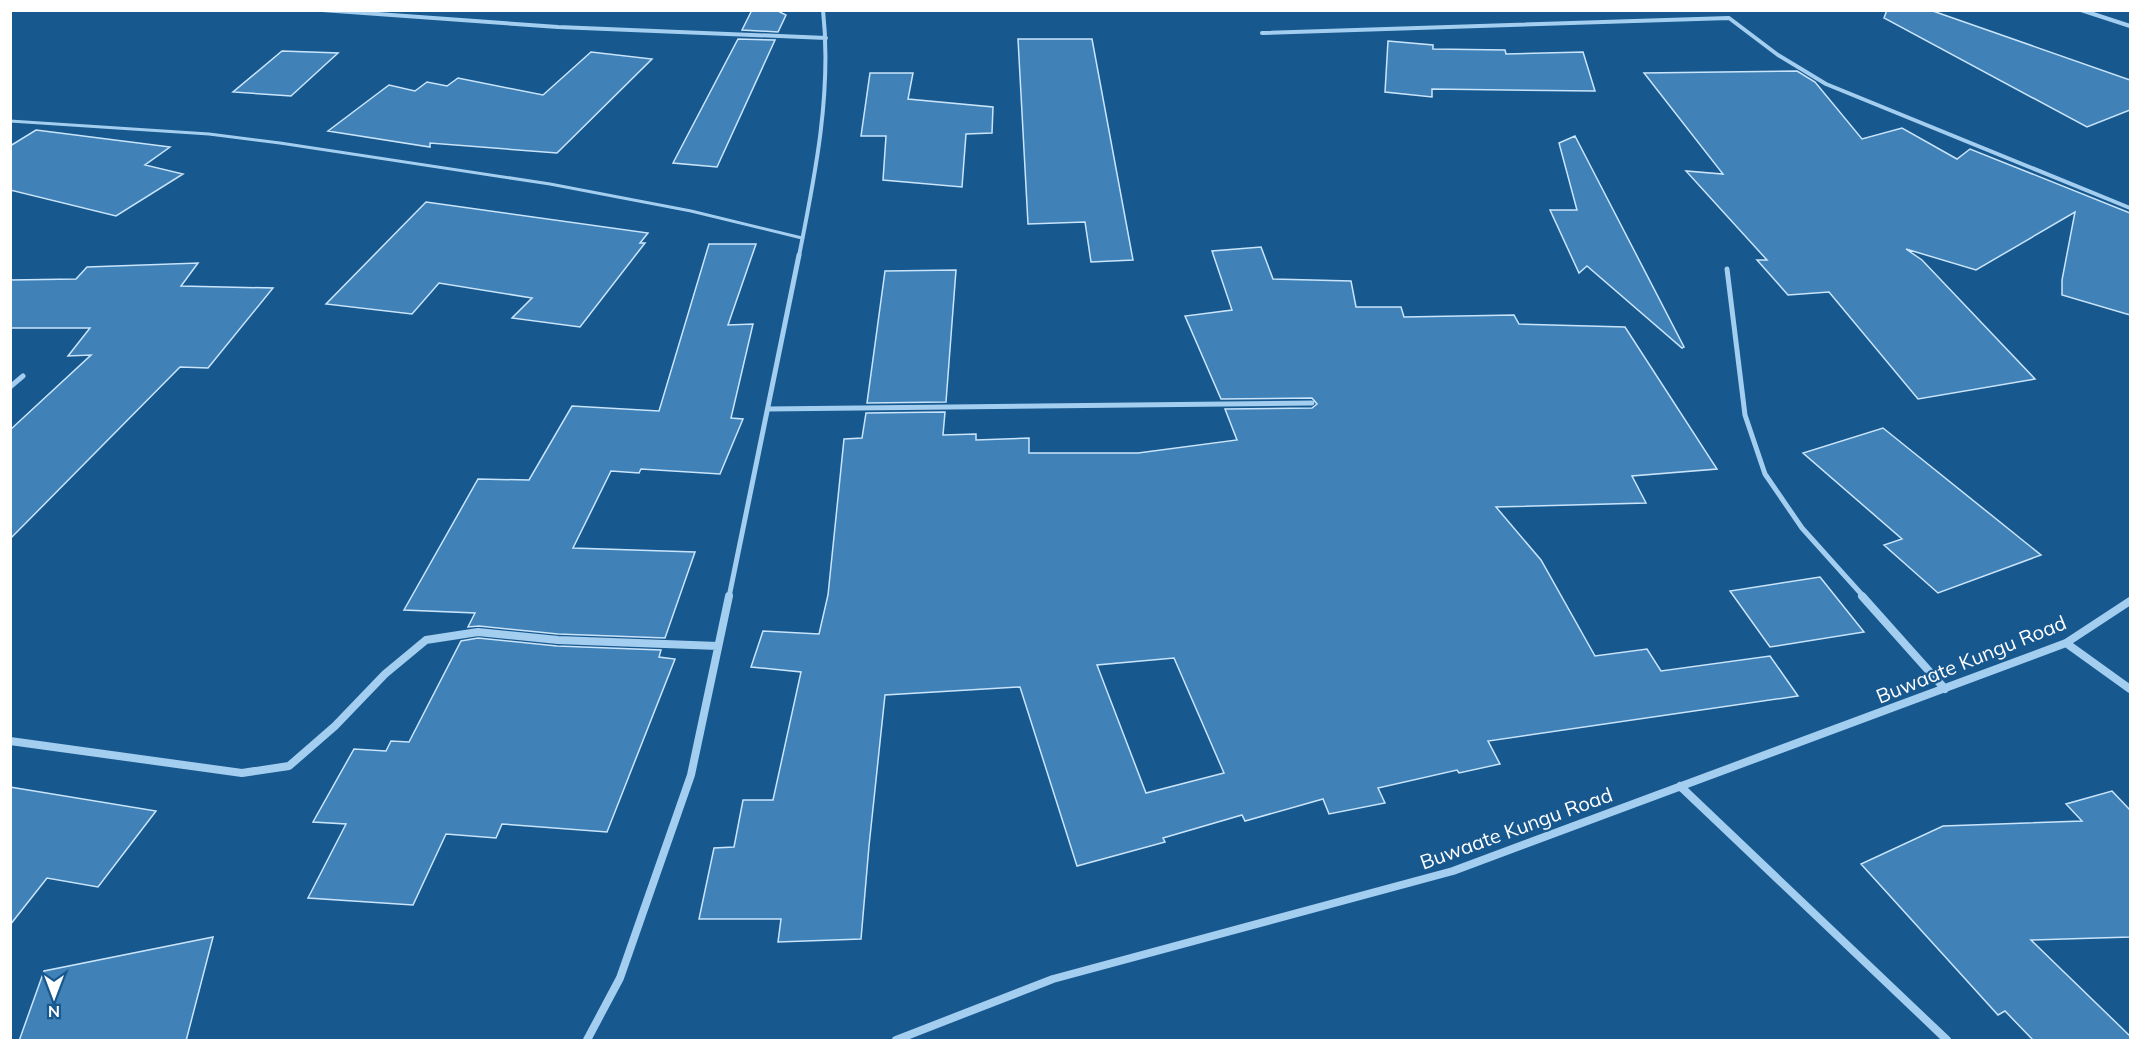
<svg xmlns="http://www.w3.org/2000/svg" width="2141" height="1051" viewBox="0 0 2141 1051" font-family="Mulish,sans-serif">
<rect width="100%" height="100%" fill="#17588f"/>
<!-- building -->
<path fill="#4082b7" stroke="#cae5fb" stroke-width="1.5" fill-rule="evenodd" d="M 752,10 L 776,10 L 786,15 L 778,32 L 742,30 Z
M 1887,10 L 1930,10 L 2130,80 L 2130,110 L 2087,127 L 1884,18 Z
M 738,39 L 775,40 L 717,167 L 673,163 Z
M 1018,39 L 1092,39 L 1133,260 L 1091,262 L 1085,222 L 1028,224 Z
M 1388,41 L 1433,45 L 1433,49 L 1505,50 L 1506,54 L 1583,52 L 1595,91 L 1432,89 L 1432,97 L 1385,92 Z
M 282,51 L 338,53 L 291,96 L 233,92 Z
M 591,52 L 652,59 L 557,153 L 430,143 L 430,147 L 328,131 L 389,85 L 415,91 L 427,82 L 447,86 L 458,78 L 543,95 Z
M 1797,71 L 1815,82 L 1862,139 L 1902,128 L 1957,159 L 1970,149 L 2130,213 L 2130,315 L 2062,295 L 2062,280 L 2075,212 L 1976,270 L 1906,249 L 1922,260 L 2035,379 L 1918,399 L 1829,292 L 1788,295 L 1757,260 L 1767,260 L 1686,171 L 1723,174 L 1644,73 Z
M 870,73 L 913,73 L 908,99 L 993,107 L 992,133 L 966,134 L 962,187 L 883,180 L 886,136 L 861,136 Z
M 36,130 L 170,147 L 145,165 L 183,174 L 116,216 L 10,190 L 10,146 Z
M 1575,136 L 1684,347 L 1682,348 L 1587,266 L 1579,273 L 1550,210 L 1577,210 L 1559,143 Z
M 426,202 L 648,233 L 640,243 L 645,243 L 580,327 L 512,318 L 532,298 L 439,283 L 412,314 L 326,304 Z
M 709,244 L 756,244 L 728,325 L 753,324 L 731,418 L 743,419 L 720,474 L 641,469 L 639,473 L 611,471 L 573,548 L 695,552 L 665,638 L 558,634 L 479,626 L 468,627 L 475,613 L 404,610 L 478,479 L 529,480 L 572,406 L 659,411 Z
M 1261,247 L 1273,279 L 1351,281 L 1356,307 L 1401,307 L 1404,317 L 1514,315 L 1519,324 L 1625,327 L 1717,469 L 1632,476 L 1646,503 L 1496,507 L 1541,560 L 1595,656 L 1647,649 L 1661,671 L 1770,656 L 1798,696 L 1488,741 L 1500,764 L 1459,773 L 1457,770 L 1378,788 L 1385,803 L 1329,814 L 1323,799 L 1245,821 L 1242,815 L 1163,838 L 1165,842 L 1077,866 L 1020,687 L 885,695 L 869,846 L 861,939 L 778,942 L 781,919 L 699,919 L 714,848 L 734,847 L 743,800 L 773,800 L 801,672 L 751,667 L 763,631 L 819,634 L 828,595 L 844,439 L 862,438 L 866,413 L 945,412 L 943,435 L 976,434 L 976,440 L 1029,438 L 1029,453 L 1138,453 L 1237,440 L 1225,409 L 1312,408 L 1317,404 L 1312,398 L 1221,399 L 1185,316 L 1232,310 L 1212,251 ZM 1174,658 L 1224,773 L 1146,793 L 1097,665 Z
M 198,263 L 181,286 L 273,288 L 208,368 L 180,367 L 10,539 L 10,430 L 91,355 L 68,356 L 90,328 L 10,328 L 10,280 L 76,279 L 87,267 Z
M 956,270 L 946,402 L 867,403 L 885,271 Z
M 1883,428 L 2041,555 L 1938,593 L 1884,545 L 1902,539 L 1803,453 Z
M 1820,577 L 1864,632 L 1770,647 L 1730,591 Z
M 478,638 L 557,646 L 661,650 L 659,657 L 675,659 L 607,832 L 502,824 L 496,838 L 446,834 L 413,905 L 308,898 L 346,824 L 313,822 L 354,749 L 386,751 L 391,741 L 409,742 L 461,641 Z
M 10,787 L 156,811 L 98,887 L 47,878 L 10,925 Z
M 2112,791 L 2130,810 L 2130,937 L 2031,940 L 2130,1036 L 2130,1041 L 2034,1041 L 2005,1011 L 1998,1015 L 1861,864 L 1943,826 L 2082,821 L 2066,804 Z
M 213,937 L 186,1041 L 19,1041 L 44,971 Z"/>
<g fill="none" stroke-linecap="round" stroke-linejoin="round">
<!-- lane -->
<path stroke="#a4ceef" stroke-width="3" d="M 10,121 L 209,134 L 280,143 L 550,184 L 691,211 L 802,238"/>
<!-- street-far2 -->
<path stroke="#a4ceef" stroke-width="4" d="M 322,10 L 558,27 L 826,38
M 2081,10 L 2130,26
M 1262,33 L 1729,18 L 1778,55 L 1826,84 L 2130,208
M 799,256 C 815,176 832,92 823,10"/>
<!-- street-far1 -->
<path stroke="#a4ceef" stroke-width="5" d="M 1727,269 L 1745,415 L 1765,474 L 1802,528 L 1864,597
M 10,387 L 23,376
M 768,409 L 1312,403
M 729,597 L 799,255"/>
<!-- street -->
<path stroke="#a4ceef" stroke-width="8" d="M 1862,596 L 1945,689
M 2066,643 L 2130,689
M 10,741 L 242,773 L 289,766 L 335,726 L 385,674 L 426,640 L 478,632 L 558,640 L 718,646
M 1680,786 L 1947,1040
M 587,1040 L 620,978 L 691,775 L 729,596
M 896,1040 L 1053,979 L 1453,871 L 2066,643 L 2130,601"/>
</g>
<g text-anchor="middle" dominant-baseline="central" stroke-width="4.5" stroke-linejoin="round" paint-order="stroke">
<!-- near-street labels -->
<g font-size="20" fill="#fff" stroke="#17588f">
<text transform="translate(1971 659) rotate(-22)">Buwaate Kungu Road</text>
<text transform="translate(1516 828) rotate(-20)">Buwaate Kungu Road</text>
</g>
</g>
<!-- border -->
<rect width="2141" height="1051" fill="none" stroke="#ffffff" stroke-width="24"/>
<!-- north arrow -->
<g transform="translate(54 997) rotate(180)" stroke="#17588f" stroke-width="4.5" paint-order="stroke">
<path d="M0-4.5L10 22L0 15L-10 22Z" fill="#ffffff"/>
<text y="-9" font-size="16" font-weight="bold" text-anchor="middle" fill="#ffffff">N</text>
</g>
</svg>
